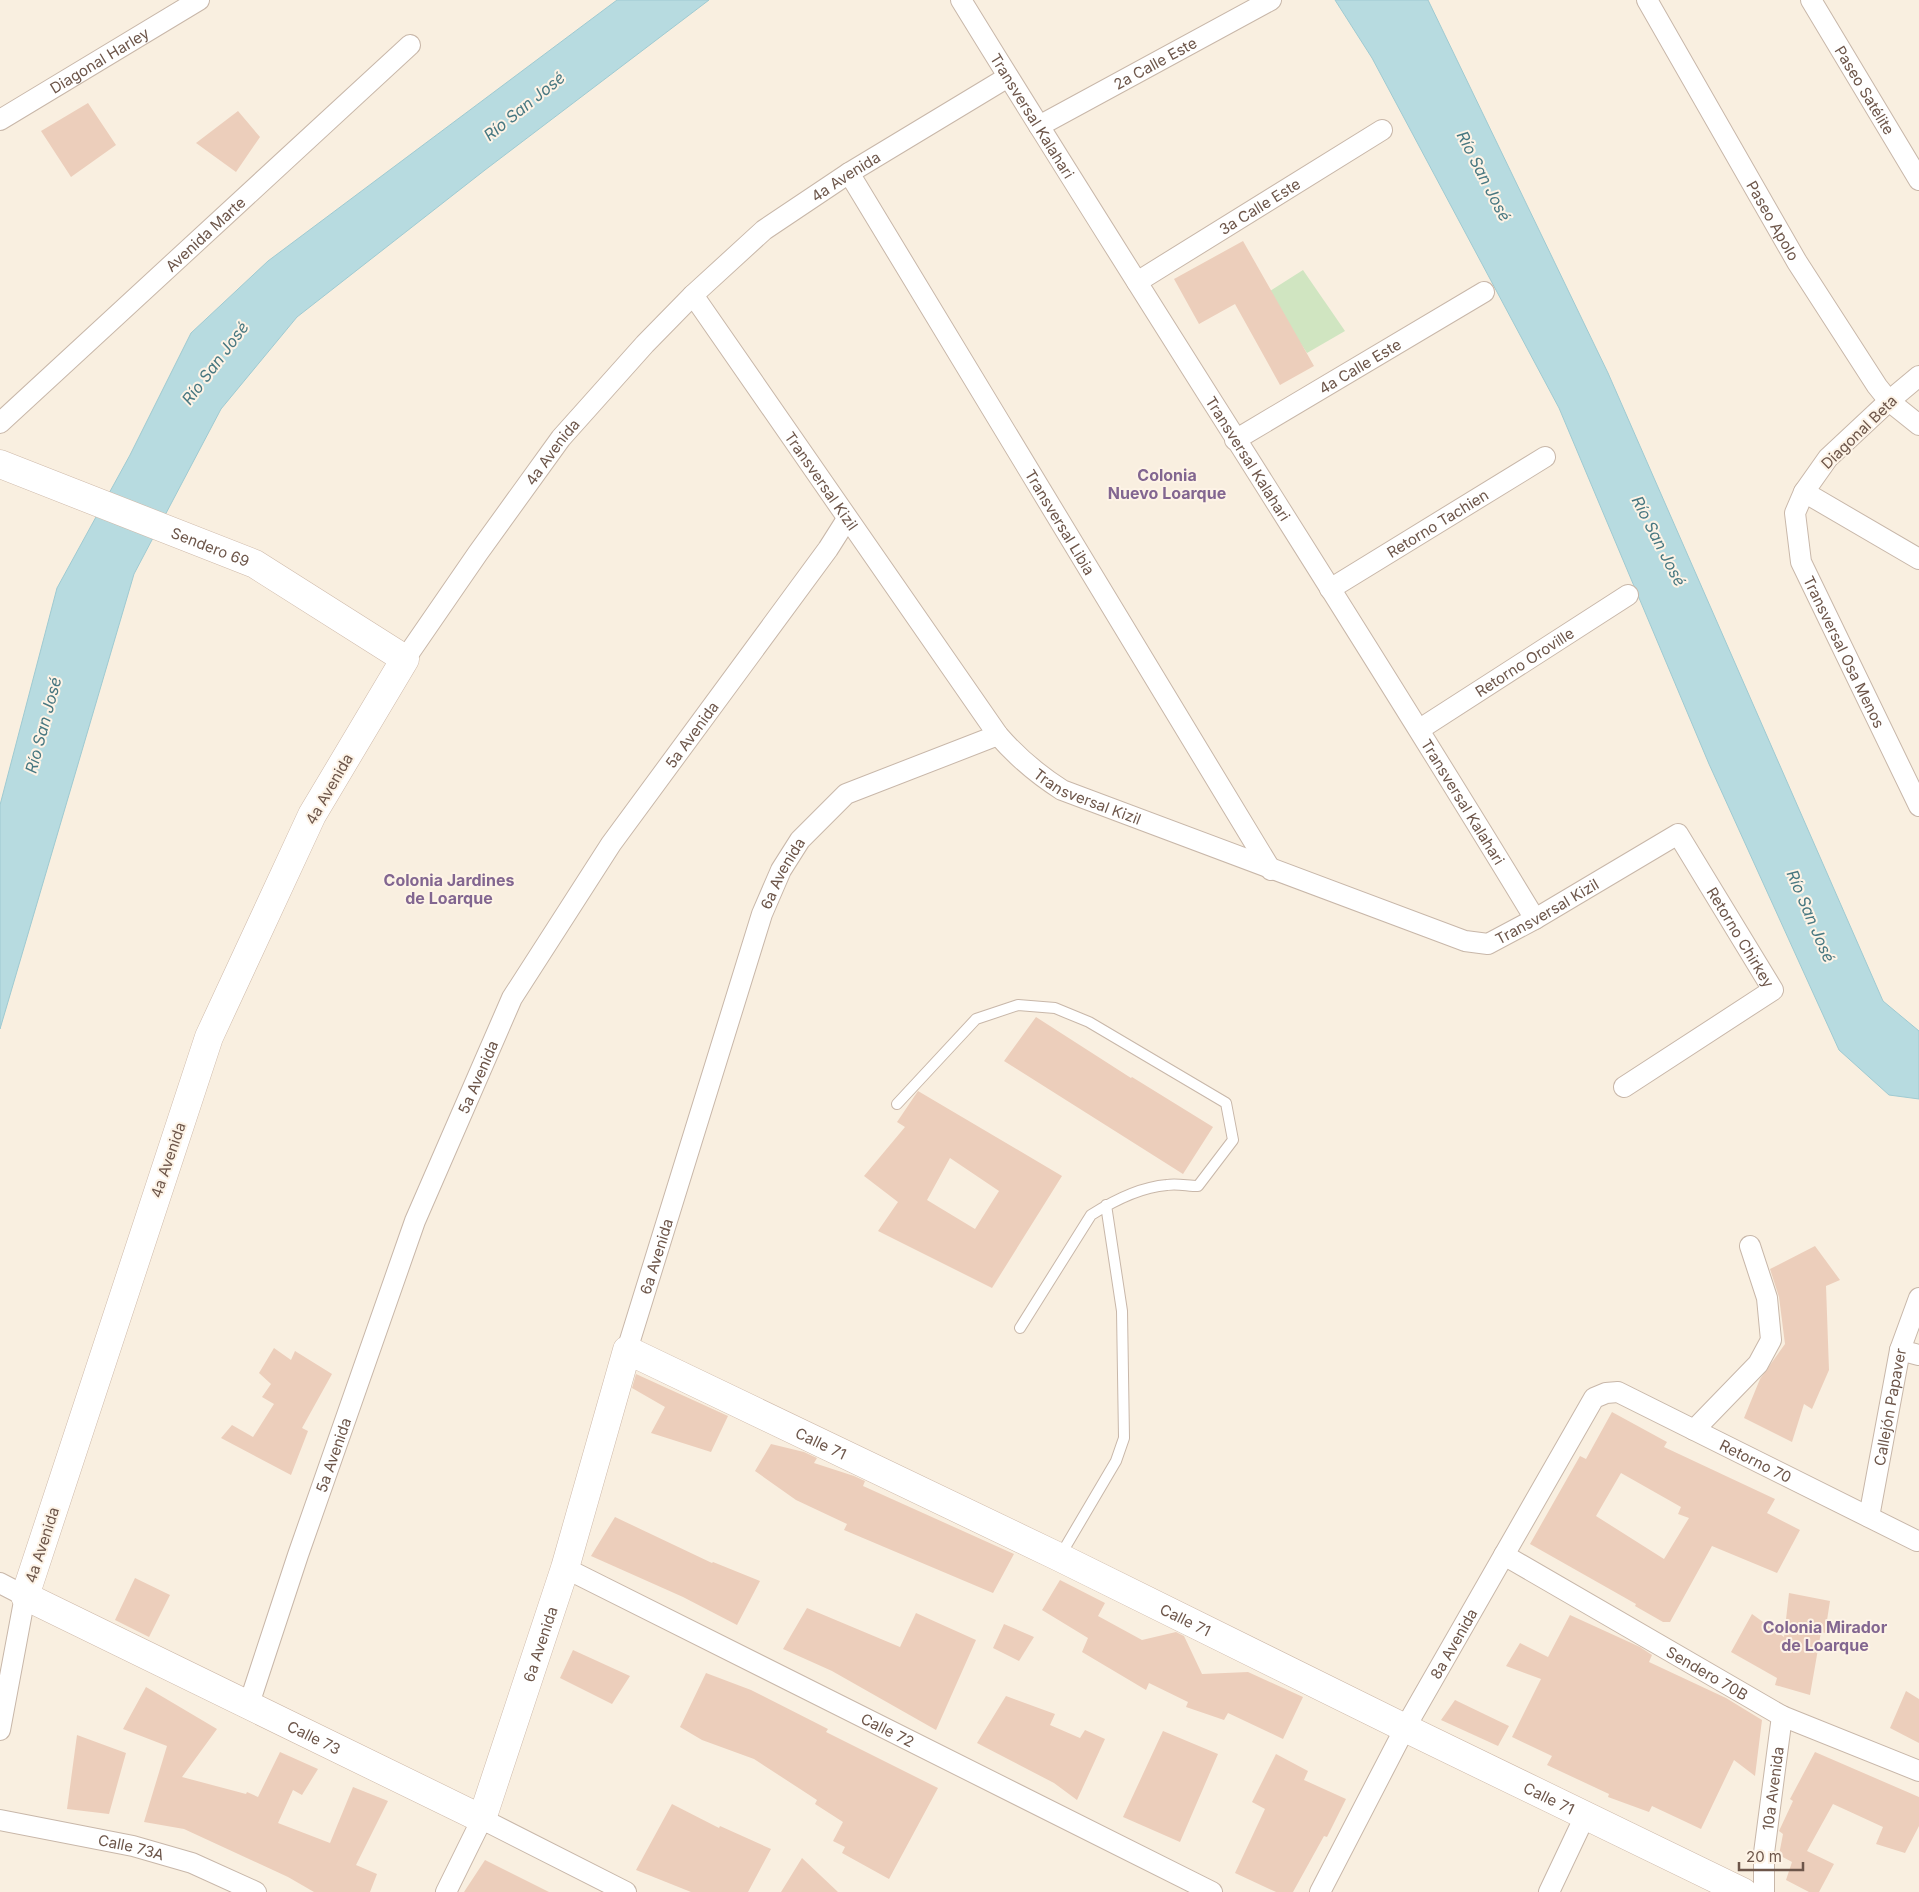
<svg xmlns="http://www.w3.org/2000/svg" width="1919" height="1892" viewBox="0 0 1919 1892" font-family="Inter,sans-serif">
<rect width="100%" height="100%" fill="#f9efe0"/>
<!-- green -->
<path fill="#d0e5c1" d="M 1303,270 L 1345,331 L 1307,353 L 1267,293 Z"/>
<!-- water -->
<path fill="#b7dbe0" stroke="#9fcad1" d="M 617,0 L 709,0 L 485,170 L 297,317 L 221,409 L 134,574 L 0,1029 L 0,805 L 57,588 L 130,455 L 191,333 L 268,261 Z
M 1335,0 L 1428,0 L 1608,373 L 1883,1001 L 1919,1031 L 1919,1099 L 1889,1095 L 1839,1050 L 1709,764 L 1559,408 L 1372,58 Z"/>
<!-- building -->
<path fill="#eccebb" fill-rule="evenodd" d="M 88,103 L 116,145 L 71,177 L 41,131 Z
M 238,111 L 260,137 L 236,172 L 196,143 Z
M 1243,241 L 1314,366 L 1280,385 L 1235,304 L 1199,324 L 1174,279 Z
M 1036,1017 L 1131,1078 L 1132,1077 L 1213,1127 L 1183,1174 L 1004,1061 Z
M 918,1091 L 1062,1176 L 992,1288 L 878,1231 L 898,1202 L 864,1176 L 905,1127 L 897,1122 ZM 950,1158 L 999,1191 L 975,1229 L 927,1200 Z
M 1815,1246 L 1840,1280 L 1826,1286 L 1829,1370 L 1812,1409 L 1804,1404 L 1792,1442 L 1744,1418 L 1760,1379 L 1785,1344 L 1779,1297 L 1770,1269 Z
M 274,1348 L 291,1360 L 295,1351 L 332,1374 L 302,1428 L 308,1431 L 291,1475 L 221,1438 L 232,1425 L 253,1437 L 274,1404 L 262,1397 L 271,1384 L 259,1373 Z
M 636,1374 L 728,1416 L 711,1452 L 651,1433 L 665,1407 L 632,1388 Z
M 1612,1412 L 1667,1442 L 1664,1447 L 1775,1499 L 1767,1513 L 1800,1530 L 1777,1573 L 1712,1546 L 1670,1622 L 1663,1622 L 1635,1606 L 1636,1604 L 1530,1544 L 1580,1456 L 1586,1459 ZM 1621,1473 L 1681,1507 L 1678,1514 L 1689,1518 L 1664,1559 L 1596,1516 Z
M 771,1444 L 804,1452 L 817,1458 L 814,1463 L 854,1476 L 865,1481 L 863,1486 L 1014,1554 L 993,1593 L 844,1530 L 847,1524 L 796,1500 L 755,1471 Z
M 615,1517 L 712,1563 L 713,1562 L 760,1581 L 737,1625 L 683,1597 L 591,1556 Z
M 135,1578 L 170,1595 L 149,1637 L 115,1620 Z
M 1060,1580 L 1105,1603 L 1098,1616 L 1142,1640 L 1176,1632 L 1184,1636 L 1202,1674 L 1248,1672 L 1303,1697 L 1283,1739 L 1228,1713 L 1224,1720 L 1186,1707 L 1188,1702 L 1149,1683 L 1146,1690 L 1082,1652 L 1088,1638 L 1042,1610 Z
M 1789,1593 L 1830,1601 L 1825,1633 L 1821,1632 L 1810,1695 L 1775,1685 L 1777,1678 L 1731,1652 L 1752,1614 L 1784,1637 Z
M 807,1608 L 900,1647 L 916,1613 L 976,1640 L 936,1730 L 832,1671 L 783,1649 Z
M 1570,1615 L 1640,1647 L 1652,1655 L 1649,1662 L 1726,1698 L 1762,1720 L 1755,1776 L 1734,1760 L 1701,1829 L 1652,1806 L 1649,1812 L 1608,1797 L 1609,1794 L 1547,1765 L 1552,1756 L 1512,1737 L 1541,1679 L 1506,1666 L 1520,1643 L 1548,1657 Z
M 1004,1624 L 1034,1637 L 1019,1661 L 993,1648 Z
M 573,1650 L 630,1676 L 612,1704 L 560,1678 Z
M 706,1673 L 751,1690 L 828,1729 L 826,1732 L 938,1788 L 889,1879 L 842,1853 L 845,1847 L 833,1841 L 843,1822 L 815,1804 L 817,1800 L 754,1759 L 702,1740 L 680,1727 Z
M 146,1687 L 217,1729 L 182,1777 L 246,1794 L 247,1792 L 258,1797 L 280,1752 L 318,1769 L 302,1795 L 293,1790 L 278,1823 L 330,1843 L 353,1787 L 388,1801 L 356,1865 L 377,1874 L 370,1892 L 314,1892 L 288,1877 L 184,1829 L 144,1822 L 167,1746 L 123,1729 Z
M 1906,1691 L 1919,1699 L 1919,1743 L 1890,1728 Z
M 1006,1696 L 1055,1714 L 1050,1725 L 1080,1738 L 1085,1730 L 1105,1739 L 1077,1800 L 1054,1783 L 977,1743 Z
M 1455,1700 L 1509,1726 L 1498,1746 L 1441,1720 Z
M 1163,1731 L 1218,1754 L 1180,1842 L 1123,1817 Z
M 77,1735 L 126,1753 L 109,1814 L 67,1809 Z
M 1815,1752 L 1919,1797 L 1919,1826 L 1905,1853 L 1876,1844 L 1883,1827 L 1833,1804 L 1807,1851 L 1834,1864 L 1819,1892 L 1809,1892 L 1786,1880 L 1792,1862 L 1779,1855 L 1783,1834 L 1779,1831 L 1793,1801 L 1790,1799 Z
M 1276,1754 L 1308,1771 L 1304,1780 L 1346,1799 L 1327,1837 L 1324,1836 L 1293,1892 L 1276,1892 L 1235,1873 L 1265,1809 L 1252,1802 Z
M 672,1804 L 719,1828 L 720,1826 L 771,1849 L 748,1892 L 691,1892 L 636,1870 Z
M 802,1858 L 838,1892 L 781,1892 Z
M 485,1860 L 549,1892 L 464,1892 Z"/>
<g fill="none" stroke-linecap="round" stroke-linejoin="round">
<!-- lane casing -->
<g stroke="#c8b7a9" stroke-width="12">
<path id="lane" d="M 897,1104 L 976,1019 L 1018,1005 L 1055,1008 L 1089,1022 L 1226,1103 L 1233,1140 L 1198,1186 C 1188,1186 1176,1183 1167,1185 C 1141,1187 1113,1201 1091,1215 L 1020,1328
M 1060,1556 L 1116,1461 L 1124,1438 L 1122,1311 L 1106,1205"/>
</g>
<!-- street casing -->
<g stroke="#c8b7a9" stroke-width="22">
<g id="street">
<path id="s1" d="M 961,0 C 1150,308 1348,610 1535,919"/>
<path id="s2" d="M 1647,0 L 1797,262 L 1877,386 L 1889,401 L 1919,425"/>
<path id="s3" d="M 1811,0 L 1919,180"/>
<path id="s4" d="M 0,120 L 199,0"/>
<path id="s5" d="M 1039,126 L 1271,0"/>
<path id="s6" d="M 849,173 L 1271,870"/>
<path id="s7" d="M 1137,282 L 1382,130"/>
<path id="s8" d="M 693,295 L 998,735 C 1017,757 1037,774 1062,790 L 1465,941 L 1488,944 L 1535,919 L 1678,834 L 1773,990 L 1624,1087"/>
<path id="s9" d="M 1919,376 L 1889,401 L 1828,458 L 1804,492 L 1795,513 L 1801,562 L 1919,806"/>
<path id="s10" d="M 0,423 L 410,45"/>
<path id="s11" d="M 1235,440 L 1484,292"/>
<path d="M 1804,492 L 1919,559"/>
<path id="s12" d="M 1330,589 L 1545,457"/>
<path id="s13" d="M 405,659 L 478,553 L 561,438 L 645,344 L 693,295 L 764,230 L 849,173 L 1008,77"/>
<path id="s14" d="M 1420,729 L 1628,595"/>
<path id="s15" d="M 627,1350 L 762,914 L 781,870 L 800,840 L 846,794 L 998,735"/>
<path d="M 1900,1350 L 1919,1355"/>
<path d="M 1694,1430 L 1758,1364 L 1771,1340 L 1767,1298 L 1750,1246"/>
<path id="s16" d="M 1869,1517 L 1900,1350 L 1919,1298"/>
<path id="s17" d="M 1504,1555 L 1782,1716 L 1919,1771"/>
<path id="s18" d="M 565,1568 L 1212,1892"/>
<path d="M 0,1583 L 25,1596 L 0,1730"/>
<path id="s19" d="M 248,1707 L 298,1555 L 415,1221 L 512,998 L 611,844 L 828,549 L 847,519"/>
<path id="s20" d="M 0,1820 L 133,1846 L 192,1863 L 256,1892"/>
<path d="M 446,1892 L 482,1819 L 626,1892"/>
<path id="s21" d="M 1320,1892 L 1405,1728 L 1594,1398 L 1606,1393 L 1618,1392 L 1917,1541"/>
<path d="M 1549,1892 L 1585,1816"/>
<path id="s22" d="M 1764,1892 L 1764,1853 L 1782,1716"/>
</g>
</g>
<!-- secondary casing -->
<g stroke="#ceb9a9" stroke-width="29">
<g id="secondary">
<path id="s23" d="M 0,464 L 255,564 L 405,659 L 312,815 L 209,1037 L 25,1596 L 482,1819 L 565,1568 L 627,1350 L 1059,1557 L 1405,1728 L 1743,1892"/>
</g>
</g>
<!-- lane -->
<use href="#lane" stroke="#fff" stroke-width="10"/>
<!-- street -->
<use href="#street" stroke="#fff" stroke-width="20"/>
<!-- secondary -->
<use href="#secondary" stroke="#fff" stroke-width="28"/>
</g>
<g text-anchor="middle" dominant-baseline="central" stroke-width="4" stroke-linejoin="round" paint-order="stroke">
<!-- street labels -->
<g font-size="15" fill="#6d564a" stroke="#fdf3e6">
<text stroke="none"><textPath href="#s4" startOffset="116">Diagonal Harley</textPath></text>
<text stroke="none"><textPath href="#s5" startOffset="132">2a Calle Este</textPath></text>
<text stroke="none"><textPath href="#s3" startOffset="105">Paseo Satélite</textPath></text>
<text stroke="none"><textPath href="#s1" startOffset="136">Transversal Kalahari</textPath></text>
<text stroke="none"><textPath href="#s13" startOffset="659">4a Avenida</textPath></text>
<text stroke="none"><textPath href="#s7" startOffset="144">3a Calle Este</textPath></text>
<text stroke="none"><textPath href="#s2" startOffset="254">Paseo Apolo</textPath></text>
<text stroke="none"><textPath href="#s10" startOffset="279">Avenida Marte</textPath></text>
<text stroke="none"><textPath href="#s11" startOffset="145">4a Calle Este</textPath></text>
<text transform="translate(1859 432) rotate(-44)">Diagonal Beta</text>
<text stroke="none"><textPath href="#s13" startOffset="254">4a Avenida</textPath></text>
<text stroke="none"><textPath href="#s1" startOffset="541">Transversal Kalahari</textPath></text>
<text stroke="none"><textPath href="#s8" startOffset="226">Transversal Kizil</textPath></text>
<text stroke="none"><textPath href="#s6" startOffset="408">Transversal Libia</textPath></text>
<text stroke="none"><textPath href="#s12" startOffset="126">Retorno Tachien</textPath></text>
<text stroke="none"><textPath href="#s23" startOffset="226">Sendero 69</textPath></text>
<text stroke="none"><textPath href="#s9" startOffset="336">Transversal Osa Menos</textPath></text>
<text stroke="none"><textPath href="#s14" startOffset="124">Retorno Oroville</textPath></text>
<text stroke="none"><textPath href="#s19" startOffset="1076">5a Avenida</textPath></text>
<text transform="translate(329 789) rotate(-60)">4a Avenida</text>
<text stroke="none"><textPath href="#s8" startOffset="646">Transversal Kizil</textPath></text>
<text stroke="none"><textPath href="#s1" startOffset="946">Transversal Kalahari</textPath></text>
<text stroke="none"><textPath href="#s15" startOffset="502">6a Avenida</textPath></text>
<text stroke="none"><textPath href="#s8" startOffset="1141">Transversal Kizil</textPath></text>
<text stroke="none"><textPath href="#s8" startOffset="1414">Retorno Chirkey</textPath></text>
<text stroke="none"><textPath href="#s19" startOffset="671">5a Avenida</textPath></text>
<text transform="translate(168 1160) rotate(-71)">4a Avenida</text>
<text stroke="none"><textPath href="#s15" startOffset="98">6a Avenida</textPath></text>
<text stroke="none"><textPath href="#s16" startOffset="112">Callejón Papaver</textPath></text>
<text stroke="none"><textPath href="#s23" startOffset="2681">Calle 71</textPath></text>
<text stroke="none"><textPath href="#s19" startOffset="266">5a Avenida</textPath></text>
<text stroke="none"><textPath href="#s21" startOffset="744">Retorno 70</textPath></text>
<text transform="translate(42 1545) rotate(-72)">4a Avenida</text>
<text stroke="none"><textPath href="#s23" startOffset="3086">Calle 71</textPath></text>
<text stroke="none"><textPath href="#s21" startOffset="282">8a Avenida</textPath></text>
<text stroke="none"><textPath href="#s23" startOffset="2159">6a Avenida</textPath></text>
<text stroke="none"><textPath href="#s17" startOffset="235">Sendero 70B</textPath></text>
<text stroke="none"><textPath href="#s18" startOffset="361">Calle 72</textPath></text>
<text stroke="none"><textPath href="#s23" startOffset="1788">Calle 73</textPath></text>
<text stroke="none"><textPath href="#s22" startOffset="104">10a Avenida</textPath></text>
<text stroke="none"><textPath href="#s23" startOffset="3491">Calle 71</textPath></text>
<text stroke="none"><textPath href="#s20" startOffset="134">Calle 73A</textPath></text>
</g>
<!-- water labels -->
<g font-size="16" font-style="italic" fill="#477780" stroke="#fdf3e6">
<text transform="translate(524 106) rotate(-39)">Río San José</text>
<text transform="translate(1484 176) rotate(63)">Río San José</text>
<text transform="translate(215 363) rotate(-53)">Río San José</text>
<text transform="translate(1659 541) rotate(63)">Río San José</text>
<text transform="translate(43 725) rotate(-75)">Río San José</text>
<text transform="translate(1811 916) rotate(67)">Río San José</text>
</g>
<!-- neighbourhood labels -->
<g font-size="16" font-weight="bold" fill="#826690" stroke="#fdf3e6">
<text x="1167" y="475">Colonia<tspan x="1167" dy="18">Nuevo Loarque</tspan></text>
<text x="449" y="880">Colonia Jardines<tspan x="449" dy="18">de Loarque</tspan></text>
<text x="1825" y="1627">Colonia Mirador<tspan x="1825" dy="18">de Loarque</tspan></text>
</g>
</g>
<!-- scale -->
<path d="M1739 1862v8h64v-8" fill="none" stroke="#6d564a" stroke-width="2.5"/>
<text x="1746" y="1862" font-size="15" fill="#6d564a" stroke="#fdf3e6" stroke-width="4" paint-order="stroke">20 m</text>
</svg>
